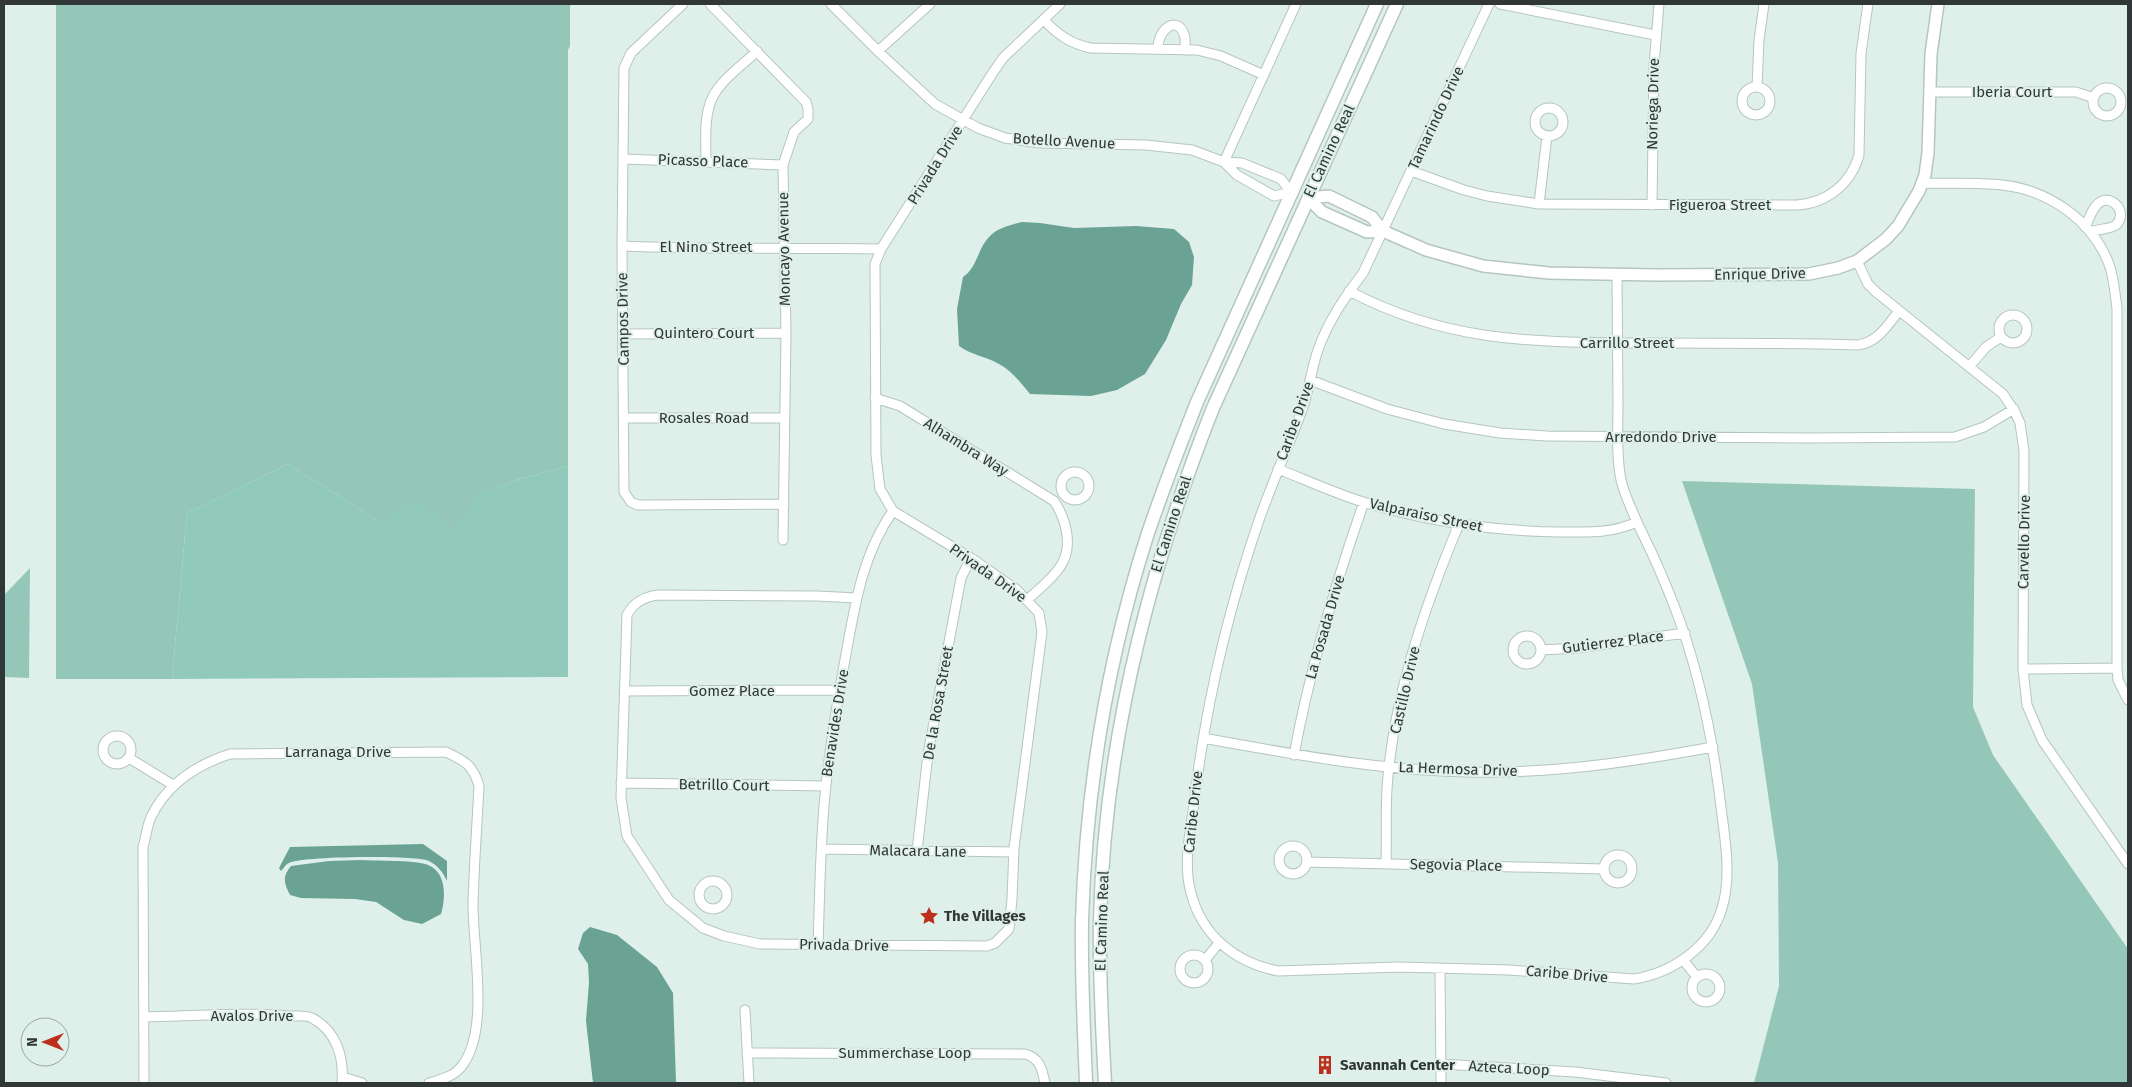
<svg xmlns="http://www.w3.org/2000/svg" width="2132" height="1087" viewBox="0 0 2132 1087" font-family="'Fira Sans',sans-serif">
<rect width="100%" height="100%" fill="#dff0eb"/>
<!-- green -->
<path fill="#95c7b9" d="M 56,4 L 570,4 L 570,46 L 568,50 L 568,466 L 513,481 L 480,496 L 454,530 L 380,522 L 288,464 L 187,513 L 172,679 L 56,679 Z
M 1682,481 L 1975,489 L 1973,707 L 1993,755 L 2128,949 L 2128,1083 L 1754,1083 L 1779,986 L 1778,863 L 1752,684 Z
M 30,568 L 29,678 L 4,677 L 4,595 Z"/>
<!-- forest -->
<path fill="#91caba" d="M 288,464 L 380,522 L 416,499 L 454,530 L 479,496 L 513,481 L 568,466 L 568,677 L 172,679 L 187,513 Z"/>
<!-- water -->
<path fill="#6aa293" d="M 1022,222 L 1040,223 L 1074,228 L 1136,226 L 1174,229 L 1189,242 L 1194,257 L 1192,285 L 1181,304 L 1166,340 L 1145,374 L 1117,390 L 1091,396 L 1030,394 C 1021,383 1012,371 999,364 C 985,356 971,355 959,346 L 957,309 L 963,277 C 977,268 978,248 989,237 C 997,228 1011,225 1022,222 Z
M 423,844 L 447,861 L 447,881 C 443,872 437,865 429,861 C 416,855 303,856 289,863 C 286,864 284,868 281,871 L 279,868 L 290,847 Z
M 361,860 C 378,861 410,860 425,864 C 447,870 446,897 441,914 L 422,924 L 404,920 L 376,902 L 355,899 L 301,898 L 290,895 C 284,883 282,877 291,866 L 329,861 Z
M 590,927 L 617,935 L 657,967 L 673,993 L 676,1083 L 593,1083 L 586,1021 L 589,982 L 588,964 L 578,949 L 583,933 Z"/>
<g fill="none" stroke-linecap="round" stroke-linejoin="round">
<!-- minor casing -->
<g stroke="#b5c5c0" stroke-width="11">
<path id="minor" d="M 683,4 L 631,53 L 624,68 L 622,246 L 624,492 L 631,502 L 638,505 L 784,504
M 710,4 L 806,102 L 808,109 L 808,119 L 794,132 L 783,165 L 786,333 L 783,540
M 831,4 L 881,54 L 935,104 L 978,128 L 1005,138 L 1039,143 L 1146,145 L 1192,150 L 1224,162 L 1242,163 L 1281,179 L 1291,192 L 1274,196 L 1237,175 L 1224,162
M 1489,4 L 1363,273 C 1345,297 1328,321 1318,350 C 1311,370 1309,391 1302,410 C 1288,448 1271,485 1258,523 C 1227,614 1205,708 1194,804 C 1190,832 1183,865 1191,893 C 1202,936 1236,963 1278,971 L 1399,967 L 1509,970 L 1634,979 C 1672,973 1711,947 1722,908 C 1731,879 1726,845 1722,815 C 1714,745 1701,675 1675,608 C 1666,585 1657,563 1646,541 C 1637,521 1626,501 1621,480 C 1616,455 1618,428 1618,403 C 1618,360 1617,317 1617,275
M 1500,4 L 1655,35
M 1044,20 C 1058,35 1071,44 1091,48 L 1197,50 L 1221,56 L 1264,75
M 1158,49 C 1157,31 1176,14 1184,34 C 1186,39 1185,45 1185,50
M 878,51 L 930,4
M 1757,87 L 1759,40 L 1764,4
M1742 101a14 14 0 1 1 28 0a14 14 0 1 1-28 0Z
M2093 102a14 14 0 1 1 28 0a14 14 0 1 1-28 0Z
M 1929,92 L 2076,92 L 2094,98
M1535 122a14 14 0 1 1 28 0a14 14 0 1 1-28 0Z
M 623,159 L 783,165
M 706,161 C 706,143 704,124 709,107 C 714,84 741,67 757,51
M 1224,162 L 1296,4
M 1411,171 L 1464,190 L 1487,196 L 1539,204 L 1797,205 C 1827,203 1851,184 1859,155 L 1861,53 L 1868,4
M 1922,183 C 1948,184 1976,182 2002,185 C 2049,190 2094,221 2110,267 C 2114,280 2115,294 2117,308 L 2117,668 L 2118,680 L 2128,700
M 1539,204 L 1547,136
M 1652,205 L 1654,66 L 1659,4
M 2085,227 C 2089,220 2091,211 2096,206 C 2108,190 2130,211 2116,225 C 2111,229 2098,229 2090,232
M 622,246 C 708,250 794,247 881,249
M 1857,261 L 1868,284 L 1876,292 L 2003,394 L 2015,412 L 2020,423 L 2024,451 L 2023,669 L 2027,705 L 2042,740 L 2128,864
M 1349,291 C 1448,343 1533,342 1641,343 C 1713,343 1786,343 1858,345 C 1878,342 1887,326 1899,311
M1999 329a14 14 0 1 1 28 0a14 14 0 1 1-28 0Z
M 623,334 L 786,333
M 1969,367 L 1986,347 L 2001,337
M 1310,380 L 1387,409 L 1444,424 L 1500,433 L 1547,436 L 1807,438 L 1955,437 L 1984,427 L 2014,409
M 875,398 L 900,406 L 1054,501 C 1066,519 1074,547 1060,567 C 1052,579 1038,590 1027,600
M 624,418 L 785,418
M 1278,469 C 1306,480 1334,493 1363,502 C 1426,521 1493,531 1559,532 C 1588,532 1610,534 1637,522
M1061 486a14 14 0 1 1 28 0a14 14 0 1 1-28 0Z
M 857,598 L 817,596 L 658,595 C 644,597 634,602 627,615 L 621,798 L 627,836 L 669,900 L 703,928 L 724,936 L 760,944 L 987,946 L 995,943 L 1009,929 L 1012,899 L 1014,848 L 1042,632 L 1039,613 L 1017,590 L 971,558 L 893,511 L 880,489 L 876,455 L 875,264 L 881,249 L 992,74 L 1003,58 L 1060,4
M1513 650a14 14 0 1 1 28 0a14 14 0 1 1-28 0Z
M 1541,650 L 1578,648 L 1685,633
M 2023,669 L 2117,668
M 625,691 L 840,690
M103 750a14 14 0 1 1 28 0a14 14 0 1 1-28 0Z
M 1203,738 C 1301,756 1399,774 1499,772 C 1572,771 1642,760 1713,747
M 1294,755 C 1310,668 1335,585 1364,502
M 129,758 L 173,785
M 621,783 L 826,786
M1279 860a14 14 0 1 1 28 0a14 14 0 1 1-28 0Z
M 822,849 L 1014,852
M 917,851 L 928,754 L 961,578 L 971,558
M1604 869a14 14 0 1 1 28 0a14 14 0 1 1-28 0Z
M 1307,862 L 1604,869
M 1386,863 C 1387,834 1385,804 1388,776 C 1396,690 1426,603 1459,524
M699 895a14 14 0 1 1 28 0a14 14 0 1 1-28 0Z
M 818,944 C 820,892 820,838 826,785 C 831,741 838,697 846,654 C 855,604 863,553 893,511
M1180 969a14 14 0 1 1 28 0a14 14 0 1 1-28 0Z
M 1205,960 L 1219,943
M 1683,960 L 1697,977
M 1440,969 L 1441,1083
M1692 988a14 14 0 1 1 28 0a14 14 0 1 1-28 0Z
M 745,1010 L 749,1083
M 144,1017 C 192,1016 242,1012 290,1016 C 296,1016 307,1015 312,1018 C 337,1031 344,1058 342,1083
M 747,1053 L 1025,1054 C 1040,1058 1042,1069 1045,1083
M 1441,1064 L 1575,1072 L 1666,1083
M 343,1077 L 362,1083
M 144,1083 L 143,847 C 146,837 147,826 151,817 C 167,784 196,765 230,754 L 446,752 C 465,761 473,765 479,786 C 477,826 474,865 473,905 C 473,948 489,1026 464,1063 C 456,1076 443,1079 429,1083"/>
</g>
<!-- tertiary casing -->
<g stroke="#b5c5c0" stroke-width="14">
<path id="tertiary" d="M 1308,198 L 1322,212 L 1367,232 L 1383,231 L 1426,250 L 1483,266 L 1549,273 L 1656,275 L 1809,274 L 1838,268 L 1857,261 L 1886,239 L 1898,226 L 1919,191 L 1925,175 L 1928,153 L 1931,54 L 1938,4
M 1308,198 L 1329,196 L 1372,217 L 1383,231"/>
</g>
<!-- secondary casing -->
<g stroke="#b5c5c0" stroke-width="15">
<path id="secondary" d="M 1086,1083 C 1084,1029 1081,975 1082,920 C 1086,790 1108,657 1148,533 C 1163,489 1180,445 1197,402 L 1377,4
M 1105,1083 C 1102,1029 1099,975 1100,921 C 1104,744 1148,572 1213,408 L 1397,4"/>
</g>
<!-- minor -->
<use href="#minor" stroke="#fff" stroke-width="9"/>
<!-- tertiary -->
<use href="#tertiary" stroke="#fff" stroke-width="11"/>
<!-- secondary -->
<use href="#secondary" stroke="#fff" stroke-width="12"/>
</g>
<!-- icons -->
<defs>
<g id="sight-bare" transform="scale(1.5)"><path d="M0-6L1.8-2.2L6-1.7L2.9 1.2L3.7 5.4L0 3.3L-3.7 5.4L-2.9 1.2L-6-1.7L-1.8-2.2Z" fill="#bb2f1b" stroke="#dff0eb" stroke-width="2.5" paint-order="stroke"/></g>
<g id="building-bare" transform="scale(1.5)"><path d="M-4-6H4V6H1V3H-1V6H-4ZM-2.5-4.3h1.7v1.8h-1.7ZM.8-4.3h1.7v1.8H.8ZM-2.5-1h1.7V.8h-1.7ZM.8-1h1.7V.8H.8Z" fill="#bb2f1b" stroke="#dff0eb" stroke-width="2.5" paint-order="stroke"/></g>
</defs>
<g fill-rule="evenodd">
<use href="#sight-bare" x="929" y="916"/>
<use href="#building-bare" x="1325" y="1065"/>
</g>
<g text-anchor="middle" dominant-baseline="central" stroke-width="4" stroke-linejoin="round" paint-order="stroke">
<!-- street labels -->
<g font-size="15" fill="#313736" stroke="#dff0eb">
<text x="2012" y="92">Iberia Court</text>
<text transform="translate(1653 104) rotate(-89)">Noriega Drive</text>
<text transform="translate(1436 118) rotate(-65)">Tamarindo Drive</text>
<text transform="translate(1064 141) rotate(3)">Botello Avenue</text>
<text transform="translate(1329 151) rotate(-65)">El Camino Real</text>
<text transform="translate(703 161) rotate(2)">Picasso Place</text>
<text transform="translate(935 165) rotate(-58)">Privada Drive</text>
<text x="1720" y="205">Figueroa Street</text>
<text x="706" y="247">El Nino Street</text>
<text transform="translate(784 249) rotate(-91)">Moncayo Avenue</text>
<text transform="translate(1760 274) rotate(-1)">Enrique Drive</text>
<text transform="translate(623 319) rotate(-91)">Campos Drive</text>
<text x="704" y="333">Quintero Court</text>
<text x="1627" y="343">Carrillo Street</text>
<text x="704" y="418">Rosales Road</text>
<text transform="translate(1295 421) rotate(-70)">Caribe Drive</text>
<text x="1661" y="437">Arredondo Drive</text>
<text transform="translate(966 447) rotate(32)">Alhambra Way</text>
<text transform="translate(1426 515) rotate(12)">Valparaiso Street</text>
<text transform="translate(1171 524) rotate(-72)">El Camino Real</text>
<text transform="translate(2024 542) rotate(-89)">Carvello Drive</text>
<text transform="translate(988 573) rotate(35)">Privada Drive</text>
<text transform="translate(1325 627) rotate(-74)">La Posada Drive</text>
<text transform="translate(1613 642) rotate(-7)">Gutierrez Place</text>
<text transform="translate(1405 690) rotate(-77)">Castillo Drive</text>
<text x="732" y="691">Gomez Place</text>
<text transform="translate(938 703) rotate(-80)">De la Rosa Street</text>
<text transform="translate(835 723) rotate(-81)">Benavides Drive</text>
<text x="338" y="752">Larranaga Drive</text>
<text transform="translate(1458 769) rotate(2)">La Hermosa Drive</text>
<text transform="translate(724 785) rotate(1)">Betrillo Court</text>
<text transform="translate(1193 812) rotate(-84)">Caribe Drive</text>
<text transform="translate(918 851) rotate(1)">Malacara Lane</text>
<text transform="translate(1456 865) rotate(1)">Segovia Place</text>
<text transform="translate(1102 921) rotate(-88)">El Camino Real</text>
<text transform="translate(844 945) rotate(1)">Privada Drive</text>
<text transform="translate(1567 974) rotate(5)">Caribe Drive</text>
<text x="252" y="1016">Avalos Drive</text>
<text x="905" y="1053">Summerchase Loop</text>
<text transform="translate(1509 1068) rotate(3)">Azteca Loop</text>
</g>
<!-- poi labels -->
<g font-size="15" font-weight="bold" fill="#313736" stroke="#dff0eb" text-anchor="start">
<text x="944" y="916">The Villages</text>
<text x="1340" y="1065">Savannah Center</text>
</g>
</g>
<!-- border -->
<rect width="2132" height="1087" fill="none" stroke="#313736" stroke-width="10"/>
<!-- north arrow -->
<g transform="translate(45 1042) rotate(270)"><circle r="24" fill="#dff0eb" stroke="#99a6a3"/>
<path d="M0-4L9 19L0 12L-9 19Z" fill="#bb2f1b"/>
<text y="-8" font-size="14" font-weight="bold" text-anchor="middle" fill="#313736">N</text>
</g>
</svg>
